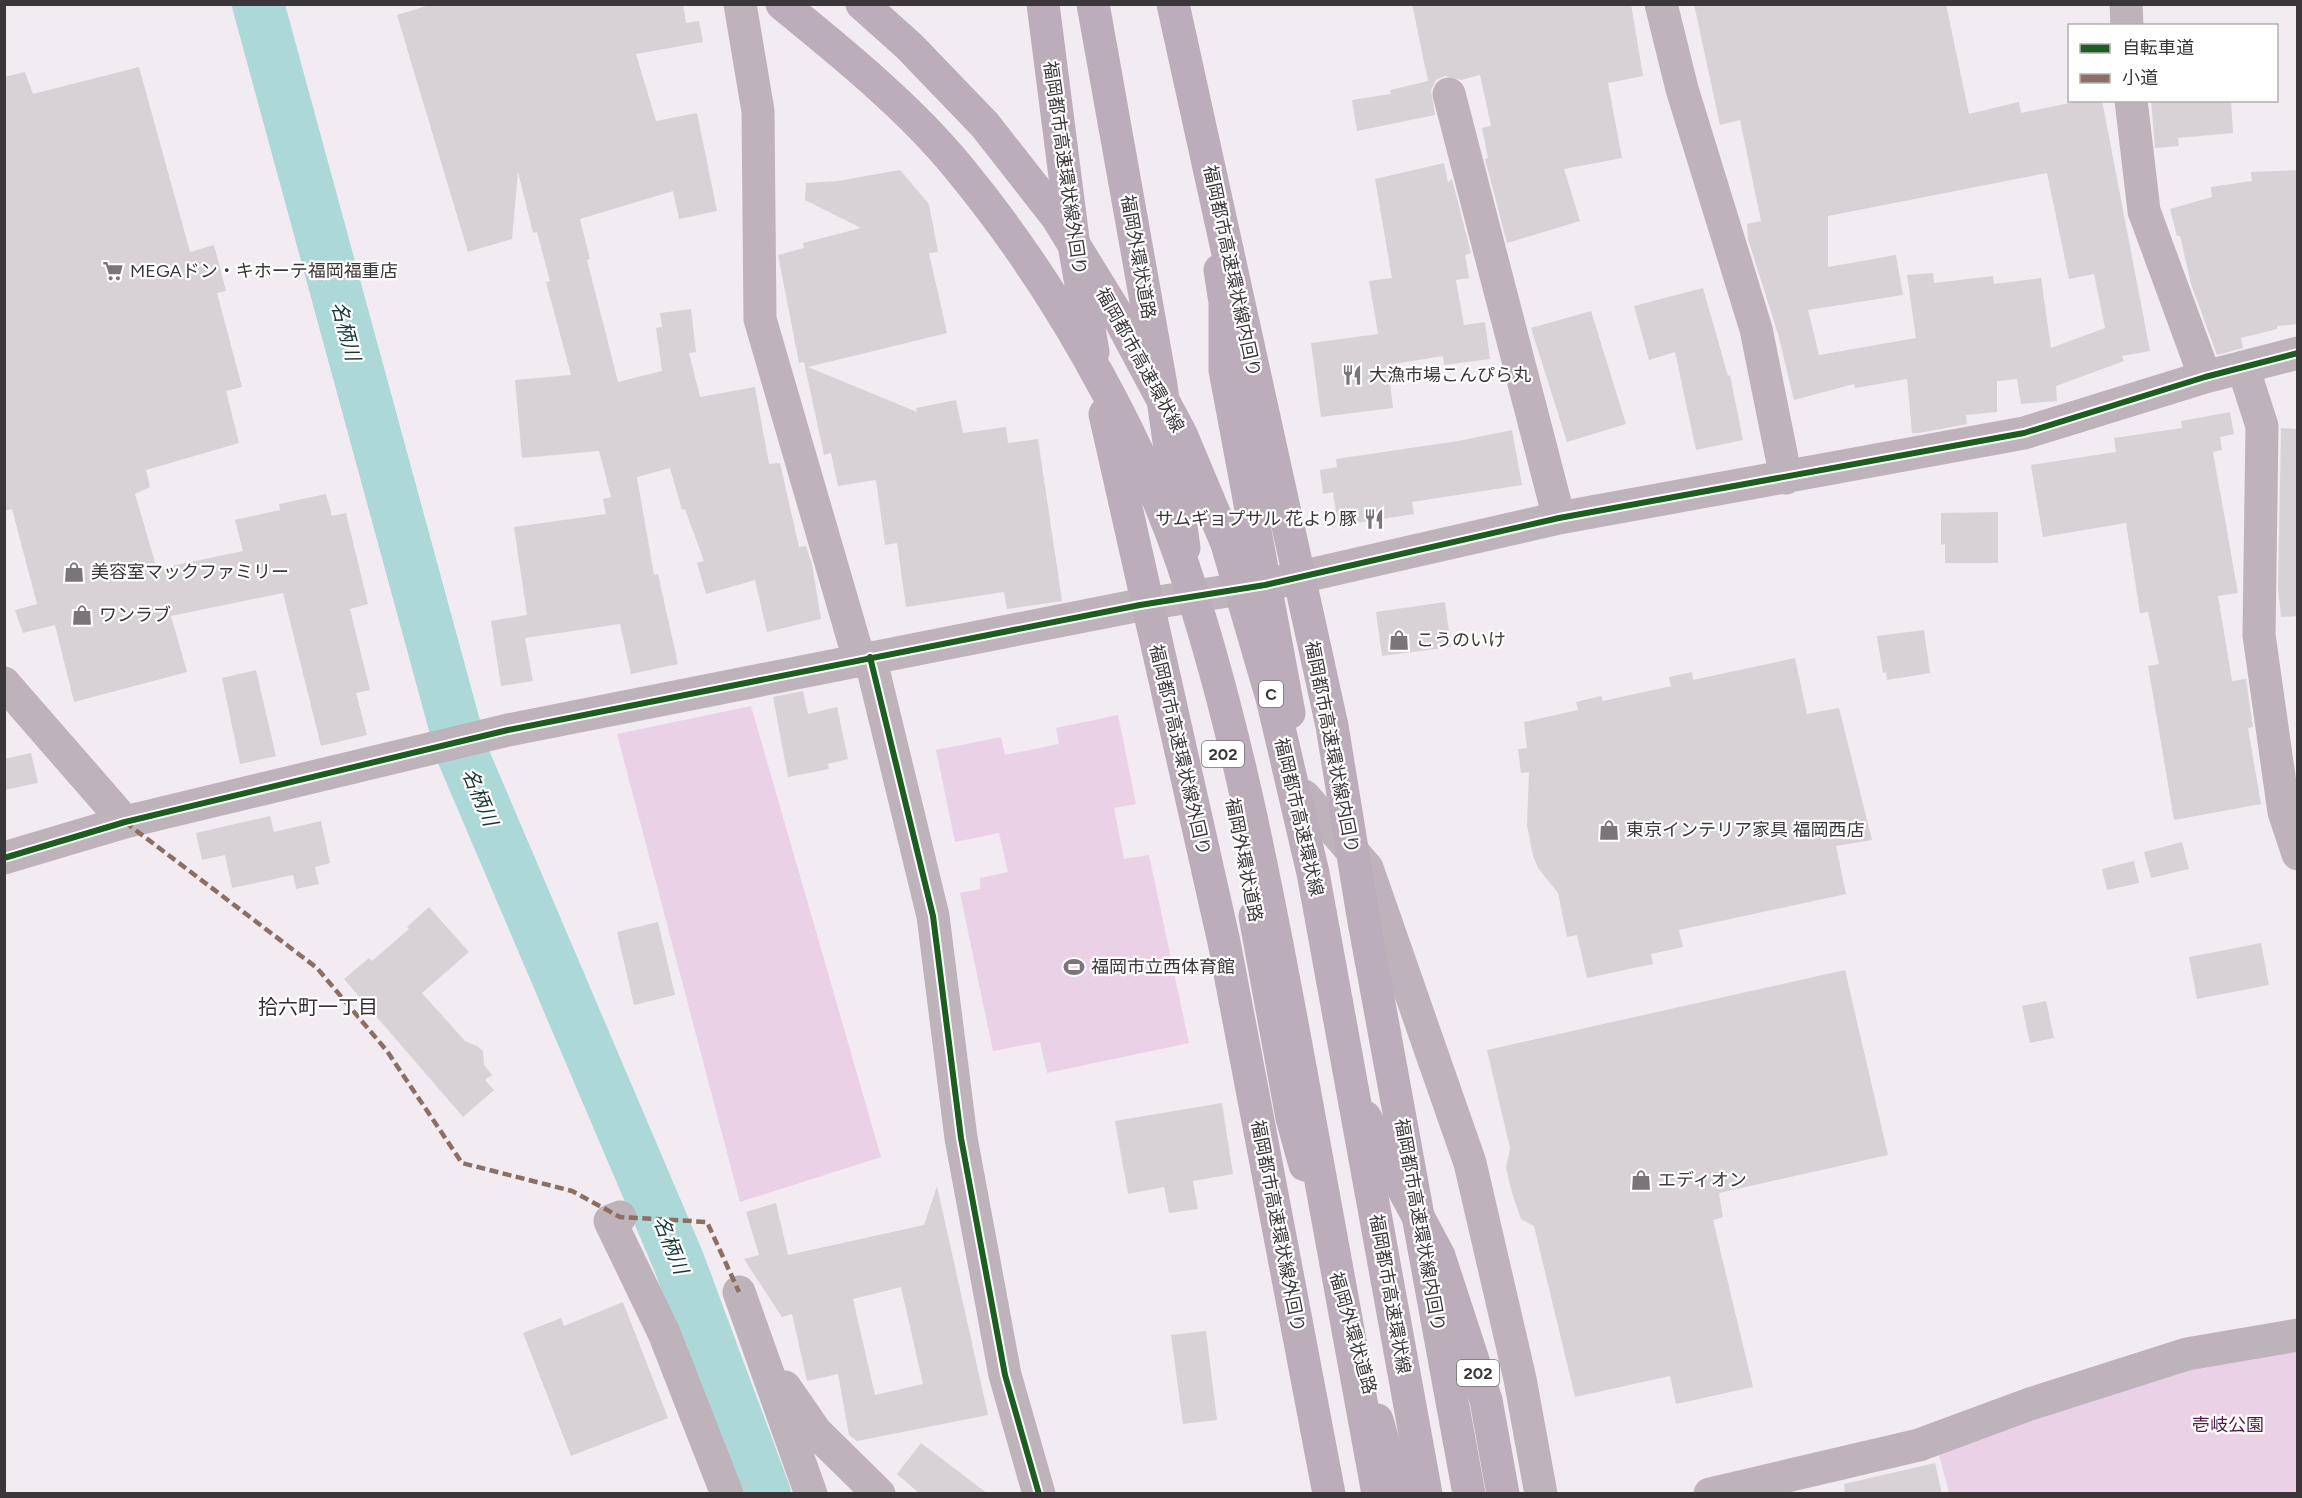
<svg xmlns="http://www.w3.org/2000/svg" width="2302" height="1498" viewBox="0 0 2302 1498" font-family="Figtree,'Noto Sans JP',sans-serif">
<rect width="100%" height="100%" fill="#f2ebf1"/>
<!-- green -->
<path fill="#ebd1e6" d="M 751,706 L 881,1157 L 740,1202 L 617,734 Z
M 1118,715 L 1136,804 L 1114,808 L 1124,859 L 1149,855 L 1189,1043 L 1047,1073 L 1040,1042 L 993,1051 L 960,893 L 980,889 L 980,878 L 1008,872 L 999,833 L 955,842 L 936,750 L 1001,737 L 1005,755 L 1059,744 L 1056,728 Z
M 2297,1344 L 2297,1493 L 1949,1493 L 1937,1447 L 2190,1362 Z"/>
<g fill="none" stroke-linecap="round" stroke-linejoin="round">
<!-- river -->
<path stroke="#acd9d8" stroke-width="52" d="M 258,4 L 462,753 L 678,1260 L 765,1494"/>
</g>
<!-- building -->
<path fill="#d8d2d6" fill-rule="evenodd" d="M 433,4 L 683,4 L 686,23 L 699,21 L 703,42 L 636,54 L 656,121 L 697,113 L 717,211 L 679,219 L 673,191 L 580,219 L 590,259 L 587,260 L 618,382 L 662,371 L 656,328 L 662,327 L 660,313 L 691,309 L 696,352 L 689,353 L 700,397 L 755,387 L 769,464 L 780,463 L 799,547 L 806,546 L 812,564 L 821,619 L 767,632 L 755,580 L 706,594 L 697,563 L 704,561 L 685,509 L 682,510 L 670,468 L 637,477 L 654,575 L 658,574 L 678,664 L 631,674 L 620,624 L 525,638 L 533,681 L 501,686 L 491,621 L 527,615 L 514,527 L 606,514 L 603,499 L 611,497 L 599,451 L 522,458 L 515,380 L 571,375 L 546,282 L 550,281 L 537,232 L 533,233 L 518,172 L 512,239 L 468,252 L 397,15 Z
M 1412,4 L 1631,4 L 1643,76 L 1608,83 L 1622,158 L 1564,169 L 1580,221 L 1507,243 L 1485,159 L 1488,158 L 1482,128 L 1491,126 L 1480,75 L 1461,80 L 1445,76 L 1436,80 L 1431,90 L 1435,115 L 1357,131 L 1352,100 L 1391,94 L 1390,90 L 1428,81 Z
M 1694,4 L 1946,4 L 1969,114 L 2019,102 L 2021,113 L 2084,100 L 2102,100 L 2150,351 L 2122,356 L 2124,361 L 2056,386 L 2057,401 L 2021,404 L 2017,379 L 1997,381 L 1997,412 L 1966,415 L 1967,424 L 1919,433 L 1912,433 L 1907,379 L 1855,388 L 1854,384 L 1794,400 L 1778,334 L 1748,239 L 1747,224 L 1761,221 L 1740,120 L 1720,125 ZM 2047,173 L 2069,279 L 2094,274 L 2105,328 L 2051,348 L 2041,278 L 1994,284 L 1993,276 L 1934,283 L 1933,273 L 1907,275 L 1916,338 L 1819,355 L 1808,310 L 1903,295 L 1896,255 L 1828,267 L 1828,216 Z
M 139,67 L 190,252 L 214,245 L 226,291 L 217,293 L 242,387 L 226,391 L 239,443 L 146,470 L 150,487 L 135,494 L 157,569 L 243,551 L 235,520 L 280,510 L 279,504 L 326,494 L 332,516 L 346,513 L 368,604 L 350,609 L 370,690 L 356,693 L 367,735 L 321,746 L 283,593 L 171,616 L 187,672 L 74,702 L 55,625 L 23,633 L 15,610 L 37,604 L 12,509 L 4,511 L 4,77 L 25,72 L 33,94 Z
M 2151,100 L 2231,100 L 2233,133 L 2178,138 L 2179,146 L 2155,148 Z
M 1444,163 L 1448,182 L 1452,179 L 1471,253 L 1465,255 L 1469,278 L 1456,280 L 1464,325 L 1485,322 L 1490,359 L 1444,365 L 1443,356 L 1388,365 L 1393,408 L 1321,417 L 1311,343 L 1378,334 L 1369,281 L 1392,278 L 1375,179 Z
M 900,170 L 929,204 L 938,252 L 929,253 L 947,333 L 808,367 L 917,412 L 916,408 L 956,400 L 963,433 L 1006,427 L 1008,443 L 1038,439 L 1062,601 L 1007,609 L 1004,592 L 906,607 L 897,543 L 885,545 L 876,480 L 838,486 L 831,453 L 824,455 L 804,362 L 799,363 L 778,255 L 804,248 L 803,243 L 861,228 L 805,200 L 806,183 L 838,181 Z
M 2298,170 L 2298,324 L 2277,326 L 2277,329 L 2241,338 L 2243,348 L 2217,355 L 2191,284 L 2180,236 L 2177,236 L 2170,209 L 2212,197 L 2211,187 L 2252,181 L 2251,172 Z
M 1703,288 L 1728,376 L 1730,375 L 1743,440 L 1696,450 L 1675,352 L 1649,360 L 1634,306 Z
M 1591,311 L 1626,424 L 1567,442 L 1531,328 Z
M 2230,412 L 2234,434 L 2220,437 L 2222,450 L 2213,452 L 2238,593 L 2218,596 L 2232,681 L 2246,679 L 2253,727 L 2248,728 L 2261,804 L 2174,820 L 2148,666 L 2159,664 L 2148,612 L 2140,613 L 2126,523 L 2043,537 L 2031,465 L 2116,452 L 2114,438 L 2182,428 L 2181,421 Z
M 2281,428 L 2298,429 L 2298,616 L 2281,617 L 2278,589 Z
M 1512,430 L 1522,485 L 1412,502 L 1414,514 L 1338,526 L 1333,492 L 1323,494 L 1320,470 L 1337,467 L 1336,459 L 1458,441 Z
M 1998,512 L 1998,563 L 1945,563 L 1945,544 L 1941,545 L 1941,513 Z
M 1445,602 L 1451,647 L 1382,656 L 1376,612 Z
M 1924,630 L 1930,673 L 1887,680 L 1886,672 L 1883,673 L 1877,636 Z
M 1795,658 L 1807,714 L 1839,708 L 1872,840 L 1836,846 L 1846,894 L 1679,930 L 1683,947 L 1651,954 L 1653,964 L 1587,978 L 1577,935 L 1567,937 L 1558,893 L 1538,868 L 1533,856 L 1527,825 L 1529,772 L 1521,773 L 1518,749 L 1527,748 L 1524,722 L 1578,710 L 1576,702 L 1601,696 L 1603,701 L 1671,686 L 1669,677 L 1692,672 L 1693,680 Z
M 256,670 L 276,756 L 240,764 L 222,678 Z
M 803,691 L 808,714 L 837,707 L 848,759 L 828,764 L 829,769 L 788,777 L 773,697 Z
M 31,753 L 38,783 L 4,790 L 4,759 Z
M 270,816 L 274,832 L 321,821 L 330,863 L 315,867 L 319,884 L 296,889 L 293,875 L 232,888 L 225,855 L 202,860 L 196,833 Z
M 2182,842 L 2189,869 L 2151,878 L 2144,852 Z
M 2134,861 L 2139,883 L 2107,890 L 2102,869 Z
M 429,907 L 469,952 L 422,993 L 465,1041 L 477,1046 L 483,1051 L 484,1065 L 492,1075 L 485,1080 L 494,1090 L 463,1117 L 344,979 L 369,958 L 372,961 L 409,929 L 407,927 Z
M 658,922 L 675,995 L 634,1005 L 617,932 Z
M 2261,943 L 2269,985 L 2197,999 L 2189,957 Z
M 1845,970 L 1888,1155 L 1719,1193 L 1723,1217 L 1713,1220 L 1753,1387 L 1676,1404 L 1670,1376 L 1575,1397 L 1534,1226 L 1521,1219 L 1512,1193 L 1506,1168 L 1510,1148 L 1487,1050 Z
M 2046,1001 L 2054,1038 L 2030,1043 L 2022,1006 Z
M 1222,1103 L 1233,1174 L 1193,1181 L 1198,1209 L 1169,1213 L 1164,1187 L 1128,1194 L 1115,1121 Z
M 937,1186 L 988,1415 L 857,1441 L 849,1435 L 838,1374 L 807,1381 L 792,1314 L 782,1317 L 744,1259 L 759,1255 L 746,1212 L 776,1203 L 788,1255 L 924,1225 ZM 901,1287 L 923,1384 L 875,1395 L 853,1299 Z
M 623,1302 L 668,1418 L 571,1456 L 523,1333 L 561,1318 L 564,1326 Z
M 1206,1331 L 1217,1420 L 1183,1424 L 1171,1335 Z
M 921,1443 L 988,1494 L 920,1494 L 897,1474 Z
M 1935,1463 L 1942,1494 L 1845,1494 L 1844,1484 Z"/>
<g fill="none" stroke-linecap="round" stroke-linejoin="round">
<!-- minor -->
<path stroke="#beb2bb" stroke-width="33" d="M 740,4 L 758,111 L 760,319 L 859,659
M 1661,4 L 1682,89 L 1756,329 L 1786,478
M 2126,4 L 2127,26
M 1449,94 L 1559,518
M 2131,100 L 2144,211 L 2205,377
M 2243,367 L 2262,426 L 2259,635 L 2284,812 L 2298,854
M 870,657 L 933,916 L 961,1138 L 1005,1375 L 1039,1494
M 4,683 L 125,822
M 1304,796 L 1367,868 L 1470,1163 L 1520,1379 L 1541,1494
M 4,858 L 125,822 L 508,730 L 1140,605 L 1265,585 L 1559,518 L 2024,433 L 2205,377 L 2298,353
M 620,1217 L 610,1221 L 664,1333 L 727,1494
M 739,1292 L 811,1494
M 785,1387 L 816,1432 L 879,1494
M 1710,1494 L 1919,1445 L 2030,1404 L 2187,1354 L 2298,1335"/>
<!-- highway -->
<path stroke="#bbaeba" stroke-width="33" d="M 1093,4 L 1161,385 L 1184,548
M 1220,270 L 1225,302 L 1225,370 L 1289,713
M 1255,916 L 1292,1118 L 1305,1165
M 1365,1117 L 1439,1256 L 1486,1400 L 1503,1494
M 1377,1420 L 1398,1494"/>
<!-- highway-bridge -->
<path stroke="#bbaeba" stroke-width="33" d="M 782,4 C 841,52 910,108 958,167 C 1050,278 1135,425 1182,562 C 1235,719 1266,883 1296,1045 C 1323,1195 1351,1344 1378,1494
M 862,4 L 909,46 L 985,125 L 1057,217 L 1119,318 L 1181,434 L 1227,544 L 1272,698 L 1313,873 L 1426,1494
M 1043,4 L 1073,239 L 1093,352
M 1173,4 L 1332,726 L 1363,916 L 1469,1494
M 1105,414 L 1224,942 L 1329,1494"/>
<!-- quiet -->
<path stroke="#8d6e63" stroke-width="4.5" stroke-dasharray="9 4.5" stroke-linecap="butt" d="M 125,822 L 317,968 L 387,1051 L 462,1163 L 572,1191 L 620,1217 L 707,1222 L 739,1292"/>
<!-- cycleway casing -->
<g stroke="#fff" stroke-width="10">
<path id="cycleway" d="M 870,657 L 933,916 L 961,1138 L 1005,1375 L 1039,1494
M 4,858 L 125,822 L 508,730 L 1140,605 L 1265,585 L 1559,518 L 2024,433 L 2205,377 L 2298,353"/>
</g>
<!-- cycleway -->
<use href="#cycleway" stroke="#1b5e20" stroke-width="6"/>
</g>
<!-- icons -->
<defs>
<g id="supermarket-bare" transform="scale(1.62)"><path d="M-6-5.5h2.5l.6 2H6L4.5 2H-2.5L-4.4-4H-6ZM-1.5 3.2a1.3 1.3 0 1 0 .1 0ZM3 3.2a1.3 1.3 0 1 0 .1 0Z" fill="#7b757a" stroke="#fff" stroke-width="2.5" paint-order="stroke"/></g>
<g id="restaurant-bare" transform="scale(1.62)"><path d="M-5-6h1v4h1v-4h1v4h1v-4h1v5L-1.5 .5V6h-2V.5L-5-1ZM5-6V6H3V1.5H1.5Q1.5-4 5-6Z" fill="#7b757a" stroke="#fff" stroke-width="2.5" paint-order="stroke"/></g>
<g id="shop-bare" transform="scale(1.62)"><path d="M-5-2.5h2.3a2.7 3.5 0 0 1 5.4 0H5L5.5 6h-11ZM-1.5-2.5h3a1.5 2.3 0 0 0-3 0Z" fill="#7b757a" stroke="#fff" stroke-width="2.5" paint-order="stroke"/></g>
<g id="stadium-bare" transform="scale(1.62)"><path d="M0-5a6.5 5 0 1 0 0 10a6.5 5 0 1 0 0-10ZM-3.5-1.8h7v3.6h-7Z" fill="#7b757a" stroke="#fff" stroke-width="2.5" paint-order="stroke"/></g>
</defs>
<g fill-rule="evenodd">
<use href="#supermarket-bare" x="113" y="271"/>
<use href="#restaurant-bare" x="1352" y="375"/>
<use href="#restaurant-bare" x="1374" y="519"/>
<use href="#shop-bare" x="74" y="572"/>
<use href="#shop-bare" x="82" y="615"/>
<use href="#shop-bare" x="1399" y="640"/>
<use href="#shop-bare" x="1609" y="830"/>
<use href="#stadium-bare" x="1074" y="967"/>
<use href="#shop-bare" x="1641" y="1180"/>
</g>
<g text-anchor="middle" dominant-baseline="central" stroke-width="4.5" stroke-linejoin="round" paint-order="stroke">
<!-- shield labels -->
<g fill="#fff" stroke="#767275" stroke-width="1.5">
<rect x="1259" y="681" width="24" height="26" rx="4.5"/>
<rect x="1202" y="741" width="42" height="26" rx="4.5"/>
<rect x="1457" y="1360" width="42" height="26" rx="4.5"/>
</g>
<g font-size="16" font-weight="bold" fill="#3b363a">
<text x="1271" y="694">C</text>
<text x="1223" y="754">202</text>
<text x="1478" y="1373">202</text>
</g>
<!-- street labels -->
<g font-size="18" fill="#3b363a" stroke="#fff">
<text transform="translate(1065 168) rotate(82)">福岡都市高速環状線外回り</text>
<text transform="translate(1138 257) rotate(80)">福岡外環状道路</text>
<text transform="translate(1232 271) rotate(78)">福岡都市高速環状線内回り</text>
<text transform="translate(1140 360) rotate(61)">福岡都市高速環状線</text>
<text transform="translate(1332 747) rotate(79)">福岡都市高速環状線内回り</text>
<text transform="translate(1180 750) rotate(77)">福岡都市高速環状線外回り</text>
<text transform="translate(1299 817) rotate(77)">福岡都市高速環状線</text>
<text transform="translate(1244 860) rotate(79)">福岡外環状道路</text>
<text transform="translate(1420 1225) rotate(80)">福岡都市高速環状線内回り</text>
<text transform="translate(1278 1226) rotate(79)">福岡都市高速環状線外回り</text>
<text transform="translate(1390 1294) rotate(80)">福岡都市高速環状線</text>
<text transform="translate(1353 1333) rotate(74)">福岡外環状道路</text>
</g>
<!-- poi labels -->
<g font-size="18" fill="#3b363a" stroke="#fff" text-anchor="start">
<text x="130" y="271">MEGAドン・キホーテ福岡福重店</text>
<text x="1369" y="375">大漁市場こんぴら丸</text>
<text x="1357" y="519" text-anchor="end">サムギョプサル 花より豚</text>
<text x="91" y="572">美容室マックファミリー</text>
<text x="99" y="615">ワンラブ</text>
<text x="1416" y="640">こうのいけ</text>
<text x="1626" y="830">東京インテリア家具 福岡西店</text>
<text x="1091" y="967">福岡市立西体育館</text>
<text x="1658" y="1180">エディオン</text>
</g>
<!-- park labels -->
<g font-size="18" fill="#501c48" stroke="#fff">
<text x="2228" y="1425">壱岐公園</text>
</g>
<!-- water labels -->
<g font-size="20" font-style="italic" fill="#183938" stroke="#fff">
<text transform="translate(346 331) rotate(75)">名柄川</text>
<text transform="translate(480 797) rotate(67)">名柄川</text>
<text transform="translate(671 1245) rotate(68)">名柄川</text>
</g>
<!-- neighbourhood labels -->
<g font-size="20" fill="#352b32" stroke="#fff">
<text x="318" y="1007">拾六町一丁目</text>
</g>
</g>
<!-- border -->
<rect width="2302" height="1498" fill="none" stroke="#3b363a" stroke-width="12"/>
<!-- legend -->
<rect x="2068" y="24" width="210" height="78" fill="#ffffff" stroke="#b1afb0" stroke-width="1.5"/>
<rect x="2080" y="44" width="30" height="9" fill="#1b5e20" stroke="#b1afb0" stroke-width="1.5"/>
<text x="2122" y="54" font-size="18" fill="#3b363a">自転車道</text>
<rect x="2080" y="74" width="30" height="9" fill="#8d6e63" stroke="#b1afb0" stroke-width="1.5"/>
<text x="2122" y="84" font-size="18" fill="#3b363a">小道</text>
</svg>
